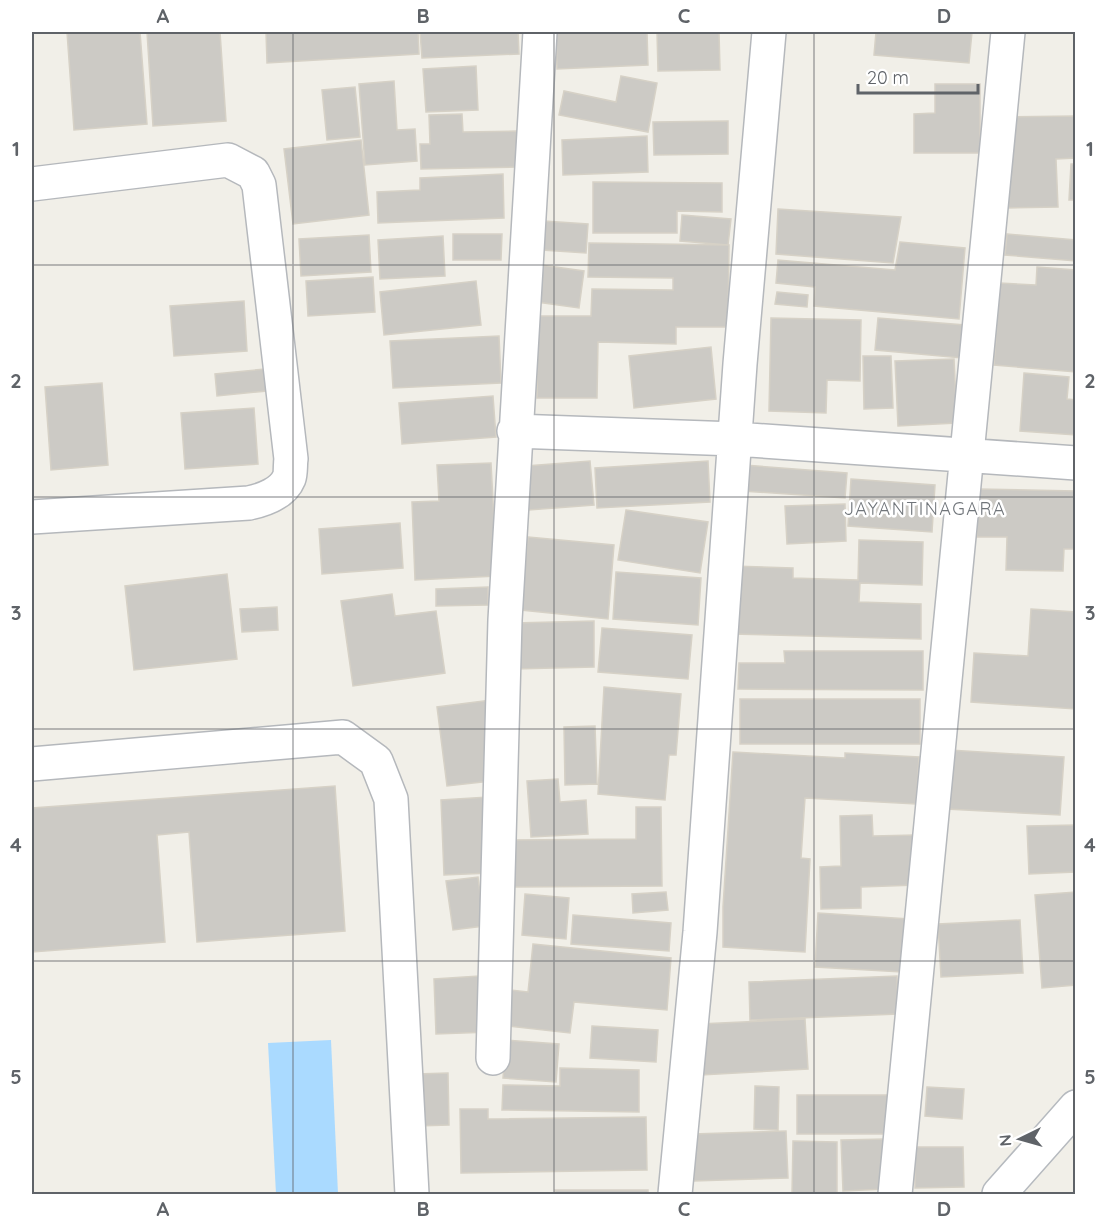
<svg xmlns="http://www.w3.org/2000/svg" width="1107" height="1226" viewBox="0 0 1107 1226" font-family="Quicksand,sans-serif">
<rect width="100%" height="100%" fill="#f1efe8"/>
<!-- water -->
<path fill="#aadaff" d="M 331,1040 L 338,1194 L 276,1194 L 268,1043 Z"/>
<!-- building -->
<path fill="#cccac5" stroke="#d6d1c6" stroke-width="1.5" d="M 67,32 L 140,32 L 147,124 L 74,130 Z
M 147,32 L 220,32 L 226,121 L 153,126 Z
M 266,32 L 418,32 L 419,54 L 267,63 Z
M 420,32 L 518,32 L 519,54 L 422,58 Z
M 556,32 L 647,32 L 648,65 L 557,69 Z
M 657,32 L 719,32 L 720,70 L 658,71 Z
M 876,32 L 972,32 L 969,63 L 874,55 Z
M 476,66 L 478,110 L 426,112 L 423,69 Z
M 621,76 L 657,83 L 648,132 L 559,115 L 564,91 L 616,102 Z
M 394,81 L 397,130 L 415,129 L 417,161 L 365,165 L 359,84 Z
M 935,84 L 980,84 L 980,153 L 914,153 L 914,114 L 935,113 Z
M 355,87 L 360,137 L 327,140 L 322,90 Z
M 462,114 L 463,132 L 517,131 L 517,167 L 421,169 L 420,144 L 430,144 L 429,115 Z
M 1076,116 L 1076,158 L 1056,159 L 1058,207 L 1007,208 L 1005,117 Z
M 728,121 L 728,154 L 654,155 L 653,122 Z
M 647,136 L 648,172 L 563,175 L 562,140 Z
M 361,140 L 369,215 L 293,224 L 284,149 Z
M 1071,164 L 1076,164 L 1076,200 L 1069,200 Z
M 503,174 L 504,218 L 378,223 L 377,192 L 420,190 L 420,178 Z
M 593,182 L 722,183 L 722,212 L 677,211 L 677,233 L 593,233 Z
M 778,209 L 901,217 L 893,263 L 776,254 Z
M 682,215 L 731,219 L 728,245 L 680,241 Z
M 544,221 L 588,224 L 586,253 L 542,250 Z
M 453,234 L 502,234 L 501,260 L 453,260 Z
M 1007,234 L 1076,240 L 1076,261 L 1005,255 Z
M 369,235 L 371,272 L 301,276 L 299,239 Z
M 443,236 L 445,276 L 380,279 L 378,240 Z
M 900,242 L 965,248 L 959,319 L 814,306 L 815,287 L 776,283 L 778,260 L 895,270 Z
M 589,243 L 729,245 L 728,327 L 676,327 L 676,344 L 598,342 L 597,398 L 537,398 L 538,316 L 591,316 L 592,289 L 673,290 L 673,278 L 588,277 Z
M 541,265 L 584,271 L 579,308 L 537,302 Z
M 1037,267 L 1076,270 L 1076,372 L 994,365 L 1000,283 L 1036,285 Z
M 373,277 L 375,312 L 308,316 L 306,281 Z
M 476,281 L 481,325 L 384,335 L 380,292 Z
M 777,292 L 808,295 L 807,307 L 775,304 Z
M 244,301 L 247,351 L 174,356 L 170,306 Z
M 771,318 L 861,320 L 860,381 L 827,380 L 826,413 L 769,411 Z
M 878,318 L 965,325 L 962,358 L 875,350 Z
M 499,336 L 501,383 L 393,388 L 390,341 Z
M 711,347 L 716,399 L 634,408 L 629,356 Z
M 863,356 L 891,356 L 893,408 L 864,409 Z
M 954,359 L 957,423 L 898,426 L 895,361 Z
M 265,369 L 267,391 L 217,396 L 215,374 Z
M 1024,373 L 1069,377 L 1067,399 L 1076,400 L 1076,435 L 1020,431 Z
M 102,383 L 108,465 L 51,470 L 45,387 Z
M 493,396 L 496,437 L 402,444 L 399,403 Z
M 254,408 L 258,464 L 185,469 L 181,413 Z
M 590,461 L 594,505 L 529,510 L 526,466 Z
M 708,461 L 710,502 L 597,508 L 595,468 Z
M 491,463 L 497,576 L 415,580 L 412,502 L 439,501 L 437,465 Z
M 744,465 L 847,473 L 845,498 L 742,491 Z
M 851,479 L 935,485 L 932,532 L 848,526 Z
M 978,489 L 1076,491 L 1076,549 L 1064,549 L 1063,571 L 1006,570 L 1007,537 L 977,537 Z
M 845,504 L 846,541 L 787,544 L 785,506 Z
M 626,510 L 708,522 L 700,573 L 618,560 Z
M 400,523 L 403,568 L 322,574 L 319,529 Z
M 528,537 L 614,545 L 608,619 L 521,610 Z
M 859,540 L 923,542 L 922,585 L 860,583 L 859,602 L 921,604 L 921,639 L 731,634 L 732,566 L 793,568 L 793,578 L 858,580 Z
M 616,572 L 701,578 L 698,625 L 613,619 Z
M 227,574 L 237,659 L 134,670 L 125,586 Z
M 488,587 L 488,605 L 436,606 L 436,589 Z
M 392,594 L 395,616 L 436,611 L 445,673 L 353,686 L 341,601 Z
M 277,607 L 278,630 L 242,632 L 240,609 Z
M 1031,609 L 1076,612 L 1076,709 L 971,702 L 974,653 L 1028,656 Z
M 594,621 L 594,667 L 515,669 L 514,623 Z
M 602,628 L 692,635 L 688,679 L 598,672 Z
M 784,651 L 923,651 L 923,690 L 738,689 L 739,663 L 785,663 Z
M 604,687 L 681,694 L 676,755 L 669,755 L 665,800 L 598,794 Z
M 740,699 L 920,699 L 920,744 L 740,744 Z
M 491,700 L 500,780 L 447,786 L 437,707 Z
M 595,726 L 597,784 L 565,785 L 564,727 Z
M 949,750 L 1064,757 L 1060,815 L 946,809 Z
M 733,752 L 845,758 L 845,753 L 919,757 L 916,804 L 805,798 L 801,858 L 810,859 L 805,952 L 723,947 L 723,907 Z
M 558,779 L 560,802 L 586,800 L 588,834 L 531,837 L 527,781 Z
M 335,786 L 345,931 L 197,942 L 189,832 L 157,835 L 165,942 L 32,952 L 32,808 Z
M 488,797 L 491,873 L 444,875 L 441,800 Z
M 636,807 L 661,807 L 662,886 L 513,887 L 512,840 L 636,839 Z
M 872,815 L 873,836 L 915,835 L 916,885 L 861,887 L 861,908 L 821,909 L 820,867 L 841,866 L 840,816 Z
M 1076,825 L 1076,872 L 1029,874 L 1027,826 Z
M 478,877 L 484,926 L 453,930 L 446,881 Z
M 666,892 L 668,910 L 633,913 L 632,894 Z
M 1076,892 L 1076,985 L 1042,988 L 1035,895 Z
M 525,894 L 569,898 L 566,939 L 522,935 Z
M 818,913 L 909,919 L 902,972 L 815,967 Z
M 573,915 L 671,923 L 669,951 L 571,944 Z
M 1020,920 L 1023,973 L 941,977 L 938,924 Z
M 533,944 L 671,958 L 667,1010 L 574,1002 L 570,1033 L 507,1026 L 511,990 L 528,992 Z
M 479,976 L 480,1001 L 490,1032 L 436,1034 L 434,979 Z
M 897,976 L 898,1014 L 750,1020 L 749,982 Z
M 805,1019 L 808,1069 L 701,1075 L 699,1024 Z
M 592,1026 L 658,1030 L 656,1062 L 590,1058 Z
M 506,1040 L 559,1044 L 556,1082 L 503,1078 Z
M 560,1068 L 639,1070 L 639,1112 L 502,1110 L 503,1085 L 560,1086 Z
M 448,1073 L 449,1125 L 417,1126 L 416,1074 Z
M 755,1086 L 779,1087 L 778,1130 L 754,1129 Z
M 927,1087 L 964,1089 L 962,1119 L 925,1116 Z
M 797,1095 L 895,1095 L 895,1134 L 797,1134 Z
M 460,1109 L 488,1109 L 488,1119 L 646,1117 L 647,1170 L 461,1173 Z
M 786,1131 L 788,1178 L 694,1181 L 693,1134 Z
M 885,1139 L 886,1189 L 843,1191 L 841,1140 Z
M 793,1141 L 837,1142 L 837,1194 L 792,1194 Z
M 915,1147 L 963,1147 L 964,1187 L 915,1188 Z
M 555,1190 L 648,1190 L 648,1194 L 555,1194 Z"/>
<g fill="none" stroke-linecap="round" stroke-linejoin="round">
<!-- street casing -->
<g stroke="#b5b8bc" stroke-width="36">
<path id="street" d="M 32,184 L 228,160 L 253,173 L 259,185 L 291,459 C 290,464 291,473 289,478 C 283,493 263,500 249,503 L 32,517
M 514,431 L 735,439 L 1076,463
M 32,764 L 343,737 L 376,761 L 391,799 L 412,1194
M 493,1058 L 505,620 L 540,32
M 675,1194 L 700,932 L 740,364 L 769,32
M 895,1194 L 1008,32"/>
</g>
<!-- secondary casing -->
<g stroke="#b6babf" stroke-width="36">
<path id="secondary" d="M 999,1194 L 1076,1107"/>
</g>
<!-- street -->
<use href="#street" stroke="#fff" stroke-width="33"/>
<!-- secondary -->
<use href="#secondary" stroke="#fff" stroke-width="33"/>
</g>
<!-- grid -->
<path fill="none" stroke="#5f6368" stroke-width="1.5" stroke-opacity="0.55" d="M 293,32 L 293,1194M 554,32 L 554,1194M 814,32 L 814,1194M 32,265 L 1076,265M 32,497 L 1076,497M 32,729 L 1076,729M 32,961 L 1076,961"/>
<g text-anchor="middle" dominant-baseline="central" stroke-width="5" stroke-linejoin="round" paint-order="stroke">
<!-- neighbourhood labels -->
<g font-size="18" letter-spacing="1.5" fill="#70757a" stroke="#fff">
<text x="925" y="508">JAYANTINAGARA</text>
</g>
</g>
<!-- border -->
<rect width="1107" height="1226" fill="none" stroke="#ffffff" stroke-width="66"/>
<!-- north arrow -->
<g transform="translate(1020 1139) rotate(265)" stroke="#ffffff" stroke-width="4.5" paint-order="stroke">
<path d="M0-4.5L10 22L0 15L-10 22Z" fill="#5f6368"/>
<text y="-9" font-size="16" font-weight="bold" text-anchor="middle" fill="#5f6368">N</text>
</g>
<!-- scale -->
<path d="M858 84v9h120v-9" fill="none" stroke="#5f6368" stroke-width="3"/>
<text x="867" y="84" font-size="18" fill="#5f6368" stroke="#ffffff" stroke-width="4.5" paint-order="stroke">20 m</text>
<rect x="33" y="33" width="1041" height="1160" fill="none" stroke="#5f6368" stroke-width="2"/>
<g font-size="20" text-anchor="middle" font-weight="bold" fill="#5f6368">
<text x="163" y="23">A</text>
<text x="423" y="23">B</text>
<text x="684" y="23">C</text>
<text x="944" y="23">D</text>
<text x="16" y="156">1</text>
<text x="1090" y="156">1</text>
<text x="16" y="388">2</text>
<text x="1090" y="388">2</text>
<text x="16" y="620">3</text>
<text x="1090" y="620">3</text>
<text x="16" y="852">4</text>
<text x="1090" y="852">4</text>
<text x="16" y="1084">5</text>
<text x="1090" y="1084">5</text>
<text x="163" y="1216">A</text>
<text x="423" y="1216">B</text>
<text x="684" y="1216">C</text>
<text x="944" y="1216">D</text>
</g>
</svg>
